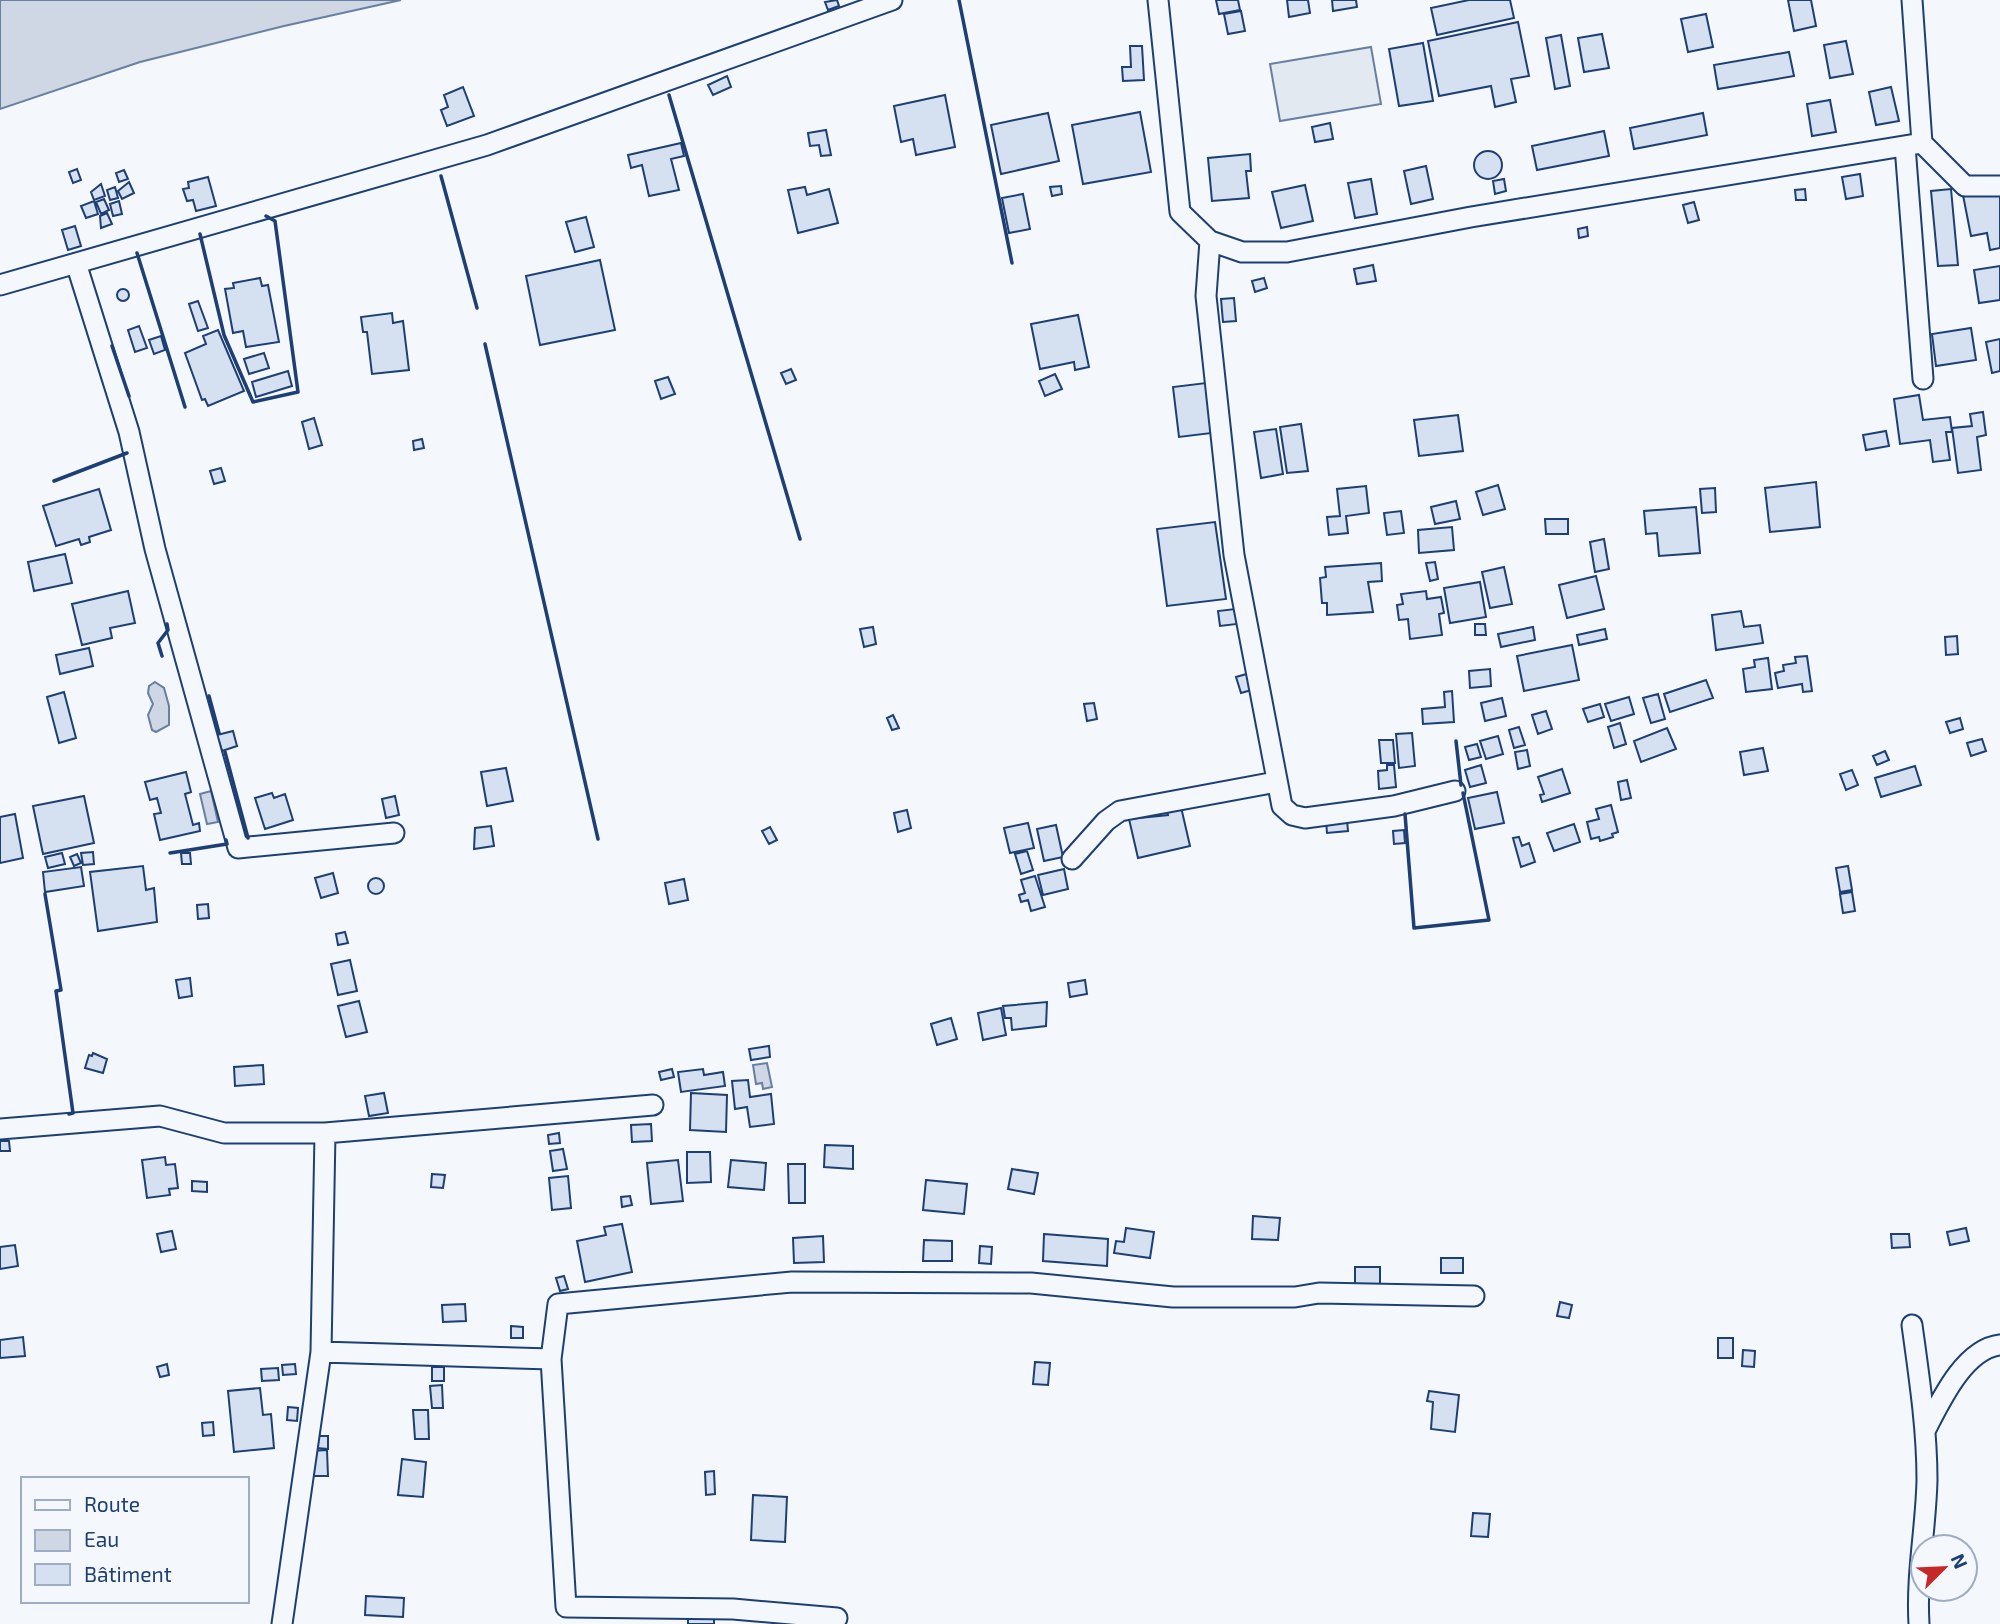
<svg xmlns="http://www.w3.org/2000/svg" width="2000" height="1624" viewBox="0 0 2000 1624" font-family="'Exo 2',sans-serif">
<rect width="100%" height="100%" fill="#f4f7fb"/>
<!-- green -->
<path fill="#e3e9f0" stroke="#687fa3" stroke-width="2" d="M 1371,47 L 1381,104 L 1280,121 L 1270,64 Z"/>
<!-- water -->
<path fill="#cfd7e4" stroke="#687fa3" stroke-width="2" d="M 0,0 L 401,0 L 284,26 L 140,62 L 0,109 Z
M 155,682 L 164,688 L 169,706 L 169,725 L 156,732 L 152,730 L 148,715 L 153,704 L 148,693 L 149,686 Z
M 211,791 L 218,822 L 207,824 L 200,794 Z
M 767,1063 L 772,1087 L 763,1089 L 762,1083 L 756,1084 L 753,1065 Z"/>
<!-- building -->
<path fill="#d5e0f0" stroke="#1d3f73" stroke-width="2" d="M 837,0 L 839,6 L 828,10 L 825,2 Z
M 1216,0 L 1238,0 L 1240,10 L 1219,14 Z
M 1287,0 L 1308,0 L 1310,13 L 1289,17 Z
M 1332,0 L 1356,0 L 1357,7 L 1333,11 Z
M 1469,0 L 1510,0 L 1514,18 L 1437,35 L 1431,8 Z
M 1788,0 L 1811,0 L 1816,26 L 1794,31 Z
M 1241,11 L 1245,31 L 1228,34 L 1224,14 Z
M 1706,14 L 1713,47 L 1688,52 L 1681,19 Z
M 1518,22 L 1529,76 L 1511,79 L 1516,102 L 1495,107 L 1491,86 L 1439,96 L 1428,41 Z
M 1602,34 L 1609,68 L 1584,72 L 1578,38 Z
M 1561,35 L 1570,86 L 1555,89 L 1546,38 Z
M 1846,41 L 1853,74 L 1830,78 L 1824,45 Z
M 1423,43 L 1433,101 L 1399,106 L 1389,49 Z
M 1130,46 L 1142,46 L 1144,80 L 1123,81 L 1122,67 L 1131,67 Z
M 1789,52 L 1794,76 L 1718,89 L 1714,65 Z
M 727,76 L 731,87 L 713,95 L 708,85 Z
M 463,87 L 474,116 L 447,126 L 441,110 L 448,107 L 444,95 Z
M 1891,87 L 1899,121 L 1876,125 L 1869,92 Z
M 945,95 L 955,147 L 916,155 L 913,139 L 901,142 L 894,106 Z
M 1830,100 L 1836,132 L 1812,136 L 1807,104 Z
M 1140,112 L 1151,172 L 1083,184 L 1072,125 Z
M 1048,113 L 1059,161 L 1001,174 L 991,125 Z
M 1703,113 L 1707,135 L 1634,149 L 1630,128 Z
M 1330,123 L 1333,139 L 1315,142 L 1312,127 Z
M 826,130 L 831,155 L 821,156 L 819,145 L 810,146 L 808,133 Z
M 1604,131 L 1609,156 L 1537,170 L 1532,146 Z
M 681,143 L 684,156 L 671,159 L 679,190 L 649,196 L 642,165 L 631,168 L 628,155 Z
M1474 165a14 14 0 1 1 28 0a14 14 0 1 1-28 0Z
M 1250,154 L 1251,171 L 1246,171 L 1249,198 L 1212,201 L 1208,158 Z
M 1426,166 L 1433,199 L 1411,204 L 1404,171 Z
M 77,169 L 81,180 L 73,183 L 69,172 Z
M 124,170 L 128,179 L 119,182 L 116,173 Z
M 1860,174 L 1863,196 L 1846,199 L 1842,177 Z
M 208,177 L 216,206 L 196,211 L 193,200 L 187,201 L 183,189 L 189,188 L 188,182 Z
M 1371,179 L 1377,214 L 1355,218 L 1348,183 Z
M 1504,179 L 1506,191 L 1495,194 L 1493,181 Z
M 129,182 L 134,193 L 122,199 L 118,191 Z
M 101,184 L 105,196 L 94,200 L 91,192 Z
M 1305,185 L 1313,221 L 1281,228 L 1272,192 Z
M 1061,186 L 1062,194 L 1052,196 L 1050,187 Z
M 115,187 L 118,198 L 110,200 L 107,190 Z
M 805,187 L 807,195 L 829,189 L 838,223 L 798,233 L 788,190 Z
M 1805,189 L 1806,200 L 1796,200 L 1795,190 Z
M 1951,189 L 1958,265 L 1938,266 L 1931,191 Z
M 2000,189 L 2000,248 L 1990,250 L 1987,233 L 1971,236 L 1963,195 Z
M 1023,194 L 1030,229 L 1009,233 L 1002,198 Z
M 104,199 L 109,210 L 101,214 L 96,202 Z
M 94,201 L 98,214 L 86,218 L 81,206 Z
M 119,201 L 122,214 L 113,216 L 110,204 Z
M 1694,202 L 1699,220 L 1688,223 L 1683,205 Z
M 107,213 L 112,224 L 101,228 L 100,216 Z
M 586,217 L 594,247 L 575,252 L 566,222 Z
M 75,226 L 81,246 L 68,250 L 62,230 Z
M 1587,227 L 1588,236 L 1579,238 L 1578,229 Z
M 600,260 L 615,330 L 540,345 L 526,276 Z
M 1373,265 L 1376,281 L 1357,284 L 1354,269 Z
M 2000,266 L 2000,300 L 1979,303 L 1974,270 Z
M 260,278 L 262,286 L 268,285 L 279,342 L 246,347 L 243,331 L 233,333 L 225,289 L 234,288 L 233,283 Z
M 1264,278 L 1267,288 L 1255,292 L 1252,281 Z
M117 295a6 6 0 1 1 12 0a6 6 0 1 1-12 0Z
M 1234,298 L 1236,321 L 1223,322 L 1221,299 Z
M 198,301 L 208,328 L 198,331 L 189,304 Z
M 392,313 L 393,323 L 403,321 L 409,370 L 372,374 L 367,332 L 363,332 L 361,317 Z
M 1078,315 L 1089,367 L 1075,370 L 1074,362 L 1040,369 L 1031,324 Z
M 139,326 L 147,348 L 135,352 L 128,330 Z
M 1971,328 L 1976,360 L 1936,366 L 1932,334 Z
M 218,330 L 244,391 L 208,406 L 205,399 L 202,400 L 185,353 L 206,344 L 203,336 Z
M 161,336 L 165,350 L 154,354 L 149,340 Z
M 2000,339 L 2000,371 L 1992,373 L 1986,342 Z
M 264,353 L 269,368 L 249,374 L 244,359 Z
M 791,369 L 796,380 L 786,384 L 781,373 Z
M 288,371 L 292,386 L 256,397 L 252,382 Z
M 1055,374 L 1062,389 L 1045,396 L 1039,381 Z
M 668,377 L 675,394 L 661,399 L 655,381 Z
M 1206,383 L 1212,433 L 1179,437 L 1173,387 Z
M 1919,395 L 1923,420 L 1950,417 L 1952,432 L 1946,432 L 1950,460 L 1933,462 L 1930,440 L 1900,444 L 1894,399 Z
M 1983,412 L 1986,435 L 1977,437 L 1981,470 L 1958,473 L 1952,428 L 1972,426 L 1970,414 Z
M 1458,415 L 1463,451 L 1419,456 L 1414,420 Z
M 314,418 L 322,445 L 309,449 L 302,422 Z
M 1301,424 L 1308,471 L 1287,473 L 1280,427 Z
M 1276,429 L 1283,474 L 1261,478 L 1254,432 Z
M 1886,431 L 1889,446 L 1866,450 L 1863,435 Z
M 422,439 L 424,448 L 414,450 L 413,441 Z
M 221,468 L 225,481 L 214,484 L 210,471 Z
M 1816,482 L 1820,527 L 1770,532 L 1765,488 Z
M 1498,485 L 1505,509 L 1483,515 L 1476,492 Z
M 1366,486 L 1369,513 L 1346,516 L 1348,533 L 1329,535 L 1327,517 L 1340,516 L 1337,489 Z
M 1715,488 L 1716,512 L 1702,513 L 1700,489 Z
M 99,489 L 111,530 L 89,537 L 90,542 L 81,545 L 79,539 L 56,546 L 43,506 Z
M 1456,501 L 1460,519 L 1435,524 L 1431,507 Z
M 1696,507 L 1700,553 L 1659,556 L 1657,533 L 1646,534 L 1644,511 Z
M 1401,511 L 1404,533 L 1387,535 L 1384,513 Z
M 1545,519 L 1568,519 L 1568,534 L 1546,534 Z
M 1215,522 L 1226,599 L 1167,606 L 1157,529 Z
M 1452,527 L 1454,550 L 1419,553 L 1418,530 Z
M 1604,539 L 1609,569 L 1595,572 L 1590,542 Z
M 65,554 L 72,583 L 34,591 L 28,562 Z
M 1435,562 L 1438,579 L 1430,581 L 1426,563 Z
M 1381,563 L 1382,581 L 1368,582 L 1373,612 L 1327,615 L 1327,603 L 1322,603 L 1320,578 L 1326,577 L 1325,567 Z
M 1504,567 L 1512,604 L 1490,608 L 1482,572 Z
M 1596,576 L 1604,609 L 1567,618 L 1559,585 Z
M 1480,582 L 1486,617 L 1450,623 L 1444,588 Z
M 128,591 L 135,623 L 110,628 L 112,638 L 82,645 L 72,604 Z
M 1426,591 L 1427,599 L 1441,597 L 1444,613 L 1439,614 L 1442,635 L 1410,639 L 1408,619 L 1399,620 L 1397,605 L 1403,604 L 1401,594 Z
M 1235,609 L 1237,624 L 1220,626 L 1218,611 Z
M 1741,611 L 1744,627 L 1760,625 L 1763,643 L 1716,650 L 1712,615 Z
M 1475,624 L 1485,624 L 1486,635 L 1475,635 Z
M 873,627 L 876,644 L 864,647 L 860,629 Z
M 1533,627 L 1535,640 L 1501,647 L 1498,634 Z
M 1605,629 L 1607,639 L 1579,645 L 1577,635 Z
M 1957,636 L 1958,654 L 1946,655 L 1945,637 Z
M 1572,645 L 1579,680 L 1524,691 L 1517,656 Z
M 89,648 L 93,666 L 60,674 L 56,655 Z
M 1807,656 L 1812,691 L 1803,692 L 1802,684 L 1778,688 L 1775,673 L 1784,671 L 1783,665 L 1796,663 L 1795,657 Z
M 1768,658 L 1772,689 L 1746,692 L 1743,669 L 1755,667 L 1754,660 Z
M 1490,669 L 1491,686 L 1470,688 L 1469,671 Z
M 1250,673 L 1255,689 L 1241,693 L 1236,677 Z
M 1706,680 L 1713,698 L 1670,712 L 1664,694 Z
M 1452,691 L 1454,722 L 1423,724 L 1422,709 L 1445,707 L 1444,692 Z
M 64,692 L 76,738 L 59,743 L 47,697 Z
M 1658,694 L 1665,719 L 1651,723 L 1643,698 Z
M 1629,697 L 1634,714 L 1611,721 L 1605,704 Z
M 1502,698 L 1506,716 L 1485,721 L 1481,703 Z
M 1094,703 L 1097,719 L 1087,721 L 1084,704 Z
M 1600,704 L 1604,717 L 1588,722 L 1583,709 Z
M 1546,711 L 1552,729 L 1538,734 L 1532,715 Z
M 893,715 L 899,728 L 892,730 L 887,718 Z
M 1960,718 L 1963,729 L 1950,733 L 1946,722 Z
M 1620,723 L 1626,744 L 1614,748 L 1608,727 Z
M 1519,727 L 1525,745 L 1514,748 L 1509,730 Z
M 1667,728 L 1676,749 L 1641,762 L 1634,741 Z
M 233,731 L 237,746 L 222,751 L 217,735 Z
M 1412,733 L 1415,766 L 1399,768 L 1396,734 Z
M 1498,736 L 1503,754 L 1486,759 L 1480,741 Z
M 1982,739 L 1986,751 L 1971,756 L 1967,743 Z
M 1379,740 L 1393,740 L 1395,763 L 1381,763 Z
M 1477,744 L 1481,757 L 1469,760 L 1465,747 Z
M 1763,748 L 1768,771 L 1744,775 L 1740,752 Z
M 1527,750 L 1530,766 L 1518,769 L 1515,752 Z
M 1885,751 L 1889,760 L 1877,765 L 1873,756 Z
M 1387,765 L 1394,765 L 1396,787 L 1379,789 L 1378,771 L 1387,770 Z
M 1481,765 L 1486,783 L 1470,787 L 1465,770 Z
M 1915,766 L 1921,785 L 1881,797 L 1875,778 Z
M 506,768 L 513,801 L 487,806 L 481,772 Z
M 1562,769 L 1570,793 L 1542,802 L 1540,795 L 1544,794 L 1538,777 Z
M 1852,770 L 1858,785 L 1846,790 L 1840,774 Z
M 186,772 L 191,792 L 185,794 L 193,825 L 199,823 L 200,831 L 160,840 L 154,814 L 161,813 L 157,798 L 150,800 L 145,782 Z
M 1627,780 L 1631,798 L 1621,800 L 1618,782 Z
M 1497,792 L 1504,823 L 1475,829 L 1468,798 Z
M 272,793 L 274,798 L 285,794 L 293,820 L 265,829 L 255,798 Z
M 84,796 L 94,843 L 43,854 L 33,806 Z
M 395,796 L 399,815 L 386,818 L 382,799 Z
M 1611,805 L 1618,832 L 1612,834 L 1613,837 L 1600,841 L 1599,837 L 1591,839 L 1587,822 L 1599,819 L 1596,809 Z
M 1181,807 L 1190,846 L 1138,858 L 1129,819 L 1168,815 L 1167,810 Z
M 907,810 L 911,828 L 898,832 L 894,813 Z
M 15,814 L 23,858 L 0,863 L 0,817 Z
M 1347,820 L 1348,831 L 1327,833 L 1326,821 Z
M 1028,823 L 1034,848 L 1010,853 L 1004,828 Z
M 1574,824 L 1580,842 L 1554,851 L 1547,833 Z
M 1056,825 L 1063,857 L 1044,861 L 1037,829 Z
M 491,826 L 494,846 L 474,849 L 475,828 Z
M 770,827 L 777,840 L 769,844 L 762,831 Z
M 1404,830 L 1405,843 L 1394,844 L 1393,831 Z
M 1519,837 L 1522,846 L 1529,843 L 1535,862 L 1521,867 L 1513,838 Z
M 1027,851 L 1033,870 L 1021,874 L 1015,854 Z
M 93,852 L 94,864 L 83,865 L 81,853 Z
M 62,853 L 65,864 L 48,868 L 45,857 Z
M 181,853 L 190,853 L 191,864 L 182,864 Z
M 77,854 L 81,863 L 74,866 L 70,857 Z
M 143,866 L 146,890 L 154,888 L 157,922 L 98,931 L 90,872 Z
M 1848,866 L 1852,890 L 1840,892 L 1836,868 Z
M 81,867 L 84,886 L 45,892 L 43,872 Z
M 1064,869 L 1068,889 L 1043,895 L 1038,875 Z
M 333,873 L 338,893 L 321,898 L 315,878 Z
M 1035,876 L 1045,907 L 1031,911 L 1028,900 L 1021,902 L 1019,895 L 1025,893 L 1021,880 Z
M368 886a8 8 0 1 1 16 0a8 8 0 1 1-16 0Z
M 684,879 L 688,900 L 669,904 L 665,883 Z
M 1852,892 L 1855,911 L 1843,913 L 1840,894 Z
M 208,904 L 209,918 L 198,919 L 197,905 Z
M 345,932 L 348,943 L 338,945 L 336,934 Z
M 350,960 L 357,991 L 338,995 L 331,964 Z
M 190,978 L 192,996 L 179,998 L 176,980 Z
M 1085,980 L 1087,994 L 1070,997 L 1068,983 Z
M 359,1001 L 367,1032 L 346,1037 L 338,1006 Z
M 1047,1002 L 1046,1026 L 1012,1030 L 1011,1018 L 1005,1018 L 1003,1006 Z
M 1001,1008 L 1006,1035 L 983,1040 L 978,1013 Z
M 951,1018 L 957,1039 L 937,1045 L 931,1024 Z
M 769,1046 L 770,1057 L 751,1060 L 749,1049 Z
M 93,1053 L 107,1059 L 103,1073 L 85,1068 L 89,1055 L 92,1056 Z
M 263,1065 L 264,1084 L 235,1086 L 234,1067 Z
M 672,1069 L 674,1077 L 661,1080 L 659,1072 Z
M 703,1069 L 704,1075 L 723,1072 L 725,1086 L 681,1092 L 678,1072 Z
M 748,1080 L 750,1097 L 771,1094 L 774,1124 L 750,1127 L 747,1107 L 735,1109 L 732,1081 Z
M 384,1093 L 388,1113 L 369,1116 L 365,1096 Z
M 691,1093 L 727,1095 L 726,1132 L 690,1130 Z
M 651,1124 L 652,1141 L 632,1142 L 631,1125 Z
M 559,1133 L 560,1143 L 549,1144 L 548,1135 Z
M 0,1141 L 9,1141 L 10,1151 L 0,1151 Z
M 825,1145 L 853,1146 L 853,1169 L 824,1167 Z
M 563,1149 L 567,1169 L 553,1171 L 550,1151 Z
M 687,1152 L 710,1152 L 711,1182 L 687,1183 Z
M 165,1157 L 166,1165 L 175,1164 L 178,1188 L 169,1189 L 170,1195 L 147,1198 L 142,1160 Z
M 678,1160 L 683,1201 L 651,1204 L 647,1163 Z
M 731,1160 L 766,1163 L 764,1190 L 728,1187 Z
M 788,1164 L 805,1164 L 805,1203 L 789,1203 Z
M 1012,1169 L 1038,1173 L 1034,1194 L 1008,1189 Z
M 432,1174 L 445,1175 L 443,1188 L 431,1187 Z
M 568,1176 L 571,1208 L 552,1210 L 549,1178 Z
M 926,1180 L 967,1184 L 964,1214 L 923,1210 Z
M 192,1181 L 207,1182 L 207,1192 L 192,1191 Z
M 630,1196 L 632,1205 L 622,1207 L 621,1197 Z
M 1253,1216 L 1280,1218 L 1278,1240 L 1252,1239 Z
M 622,1224 L 632,1272 L 585,1282 L 577,1241 L 606,1235 L 604,1227 Z
M 1126,1228 L 1154,1232 L 1150,1258 L 1114,1253 L 1116,1241 L 1124,1242 Z
M 1966,1228 L 1969,1241 L 1950,1245 L 1947,1232 Z
M 172,1231 L 176,1249 L 161,1252 L 157,1234 Z
M 1044,1234 L 1108,1239 L 1107,1266 L 1043,1261 Z
M 1891,1234 L 1909,1234 L 1910,1247 L 1892,1248 Z
M 823,1236 L 824,1262 L 794,1263 L 793,1238 Z
M 924,1240 L 952,1241 L 952,1261 L 923,1261 Z
M 15,1245 L 18,1266 L 0,1269 L 0,1247 Z
M 980,1246 L 992,1247 L 991,1264 L 979,1263 Z
M 1441,1258 L 1463,1258 L 1463,1273 L 1441,1273 Z
M 1355,1267 L 1380,1267 L 1380,1289 L 1355,1288 Z
M 564,1276 L 568,1289 L 560,1291 L 556,1278 Z
M 1560,1302 L 1572,1305 L 1569,1318 L 1557,1316 Z
M 465,1304 L 466,1321 L 443,1322 L 442,1305 Z
M 511,1326 L 523,1327 L 523,1338 L 511,1338 Z
M 23,1337 L 25,1356 L 0,1358 L 0,1340 Z
M 1718,1338 L 1733,1338 L 1733,1358 L 1718,1358 Z
M 1743,1350 L 1755,1351 L 1754,1367 L 1742,1366 Z
M 1035,1362 L 1050,1363 L 1048,1385 L 1033,1384 Z
M 167,1364 L 169,1375 L 160,1377 L 157,1367 Z
M 295,1364 L 296,1374 L 283,1375 L 282,1365 Z
M 432,1367 L 444,1367 L 444,1381 L 432,1381 Z
M 278,1368 L 279,1380 L 262,1381 L 261,1369 Z
M 442,1385 L 443,1408 L 432,1408 L 430,1386 Z
M 260,1388 L 263,1415 L 271,1414 L 274,1448 L 234,1452 L 228,1391 Z
M 1429,1391 L 1459,1395 L 1455,1432 L 1431,1429 L 1433,1402 L 1427,1401 Z
M 288,1407 L 298,1408 L 297,1421 L 287,1420 Z
M 413,1410 L 428,1410 L 429,1439 L 415,1439 Z
M 213,1422 L 214,1435 L 203,1436 L 202,1423 Z
M 317,1436 L 328,1436 L 328,1449 L 317,1448 Z
M 327,1450 L 328,1476 L 311,1476 L 310,1451 Z
M 402,1459 L 426,1462 L 423,1497 L 398,1495 Z
M 714,1471 L 715,1494 L 706,1495 L 705,1472 Z
M 753,1495 L 787,1497 L 785,1542 L 751,1540 Z
M 1473,1513 L 1490,1514 L 1488,1537 L 1471,1536 Z
M 366,1596 L 404,1598 L 403,1617 L 365,1615 Z
M 714,1618 L 714,1624 L 688,1624 L 688,1619 Z"/>
<g fill="none" stroke-linecap="round" stroke-linejoin="round">
<!-- street casing -->
<g stroke="#1d3f73" stroke-width="23">
<path id="street" d="M 1158,0 L 1180,212 L 1210,241 L 1242,252 L 1287,252 L 1471,217 L 1922,143 L 1912,0
M 1922,143 L 1965,186 L 2000,186
M 1905,146 L 1923,379
M 1210,241 L 1206,296 L 1234,555 L 1282,806 L 1292,815 L 1305,818 L 1394,806 L 1455,791
M 76,263 L 129,432 L 155,549 L 238,848 L 394,833
M 0,285 L 487,145 L 892,0
M 1072,859 L 1106,821 L 1120,811 L 1276,782
M 0,1129 L 160,1116 L 224,1133 L 325,1133 L 653,1105
M 325,1133 L 321,1352 L 551,1359 L 566,1607 L 733,1609 L 837,1618
M 1912,1325 C 1919,1376 1927,1428 1927,1480 C 1926,1528 1916,1575 1919,1624
M 551,1359 L 558,1304 L 792,1282 L 1031,1283 L 1173,1297 L 1295,1297 L 1319,1293 L 1474,1296
M 1925,1431 C 1940,1402 1964,1349 2000,1345
M 282,1624 L 321,1352"/>
</g>
<!-- street -->
<use href="#street" stroke="#f4f7fb" stroke-width="19"/>
<!-- wall -->
<path stroke="#1d3f73" stroke-width="3.5" d="M 959,0 L 1012,263
M 669,95 L 800,539
M 441,176 L 477,308
M 200,234 L 224,335 L 253,402 L 298,392 L 275,221 L 266,216
M 137,253 L 185,407
M 485,344 L 598,839
M 112,346 L 129,396
M 54,481 L 127,453
M 162,656 L 158,643 L 168,630 L 167,624
M 209,696 L 219,733
M 1456,741 L 1461,785
M 225,752 L 248,838
M 1405,814 L 1414,928 L 1489,920 L 1463,793
M 170,853 L 227,844 L 226,840
M 45,894 L 61,990 L 56,991 L 73,1113 L 69,1114"/>
</g>
<!-- legend -->
<rect x="21" y="1477" width="228" height="126" fill="#f4f7fb" stroke="#9eadc5" stroke-width="2"/>
<rect x="35" y="1500" width="35" height="10" fill="#f4f7fb" stroke="#9eadc5" stroke-width="2"/>
<text x="84" y="1512" font-size="21" fill="#1d3f73">Route</text>
<rect x="35" y="1530" width="35" height="21" fill="#cfd7e4" stroke="#9eadc5" stroke-width="2"/>
<text x="84" y="1547" font-size="21" fill="#1d3f73">Eau</text>
<rect x="35" y="1564" width="35" height="21" fill="#d5e0f0" stroke="#9eadc5" stroke-width="2"/>
<text x="84" y="1582" font-size="21" fill="#1d3f73">Bâtiment</text>
<!-- north arrow -->
<g transform="translate(1944 1568) rotate(66)"><circle r="33" fill="#f4f7fb" stroke="#9eadc5" stroke-width="2"/>
<path d="M0-5L12 26L0 18L-12 26Z" fill="#c62828"/>
<text y="-10" font-size="19" font-weight="bold" text-anchor="middle" fill="#1d3f73">N</text>
</g>
</svg>
